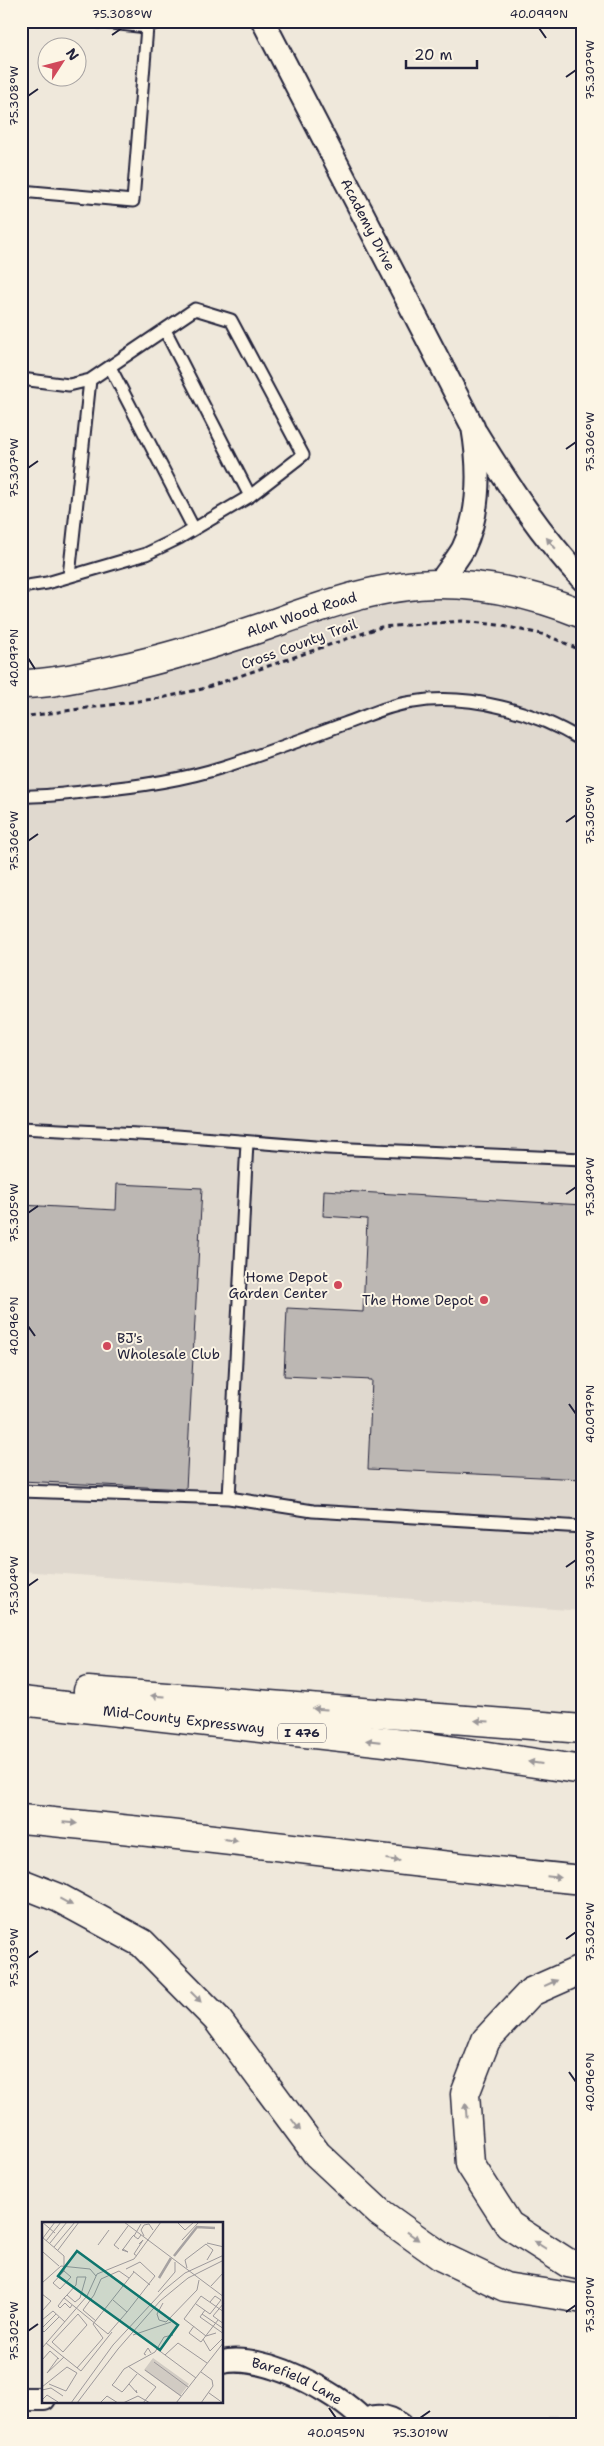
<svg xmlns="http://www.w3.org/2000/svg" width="604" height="2446" viewBox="0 0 604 2446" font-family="'Shantell Sans',sans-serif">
<rect width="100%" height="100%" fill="#efe8db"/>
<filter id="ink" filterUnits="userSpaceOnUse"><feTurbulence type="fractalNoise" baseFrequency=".02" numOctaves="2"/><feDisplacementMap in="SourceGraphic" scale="10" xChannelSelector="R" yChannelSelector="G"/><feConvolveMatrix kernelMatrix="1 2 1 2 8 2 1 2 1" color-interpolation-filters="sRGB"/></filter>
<g filter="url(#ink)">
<!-- built -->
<path fill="#e0d9cf" d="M 439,584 L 583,614 L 583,1611 L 21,1571 L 21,684 Z
M 548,2415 L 583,2416 L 583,2425 L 548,2425 Z"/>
<!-- building -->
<path fill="#bcb7b3" stroke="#22223b" d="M 117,1184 L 202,1188 L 186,1489 L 21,1481 L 21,1205 L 116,1210 Z
M 324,1190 L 583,1205 L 583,1479 L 368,1469 L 372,1380 L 284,1376 L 287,1308 L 363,1312 L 367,1219 L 323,1216 Z"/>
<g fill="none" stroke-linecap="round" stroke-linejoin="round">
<!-- service casing -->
<g stroke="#22223b" stroke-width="15">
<path id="service" d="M 93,21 L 147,27 L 159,21
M 21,191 L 133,201 L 147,27
M 165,330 L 250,496
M 110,367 L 194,529
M 21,379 L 69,385 L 90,380 L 195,309 L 231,320 L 303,455 L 250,496 L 179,538 L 146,554 L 47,583 L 21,587
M 69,576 L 90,380
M 21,796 C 44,797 66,794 89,791 C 135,787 179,781 223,767 C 264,754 304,739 344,724 C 367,716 389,705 413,702 C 468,693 535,711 583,741
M 21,1128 L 177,1136 L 328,1148 L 583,1159
M 21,1491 L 229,1498 L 247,1142
M 229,1498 L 313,1511 L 583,1527"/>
</g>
<!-- minor casing -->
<g stroke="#22223b" stroke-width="26">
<g id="minor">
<path id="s1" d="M 263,21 L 473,427 C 480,468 481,511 463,549 C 456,561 446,573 439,584"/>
<path d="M 476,433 C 508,485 541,535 583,580"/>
<path id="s2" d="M 222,2362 C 263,2353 336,2391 363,2420"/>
<path d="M 21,2399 L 44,2399"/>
<path d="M 358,2425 C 371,2413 388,2415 400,2425"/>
</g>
</g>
<!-- tertiary casing -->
<g stroke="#22223b" stroke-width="31">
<g id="tertiary">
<path id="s3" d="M 21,684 C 51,684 89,675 118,669 C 167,658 213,644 260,628 C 317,608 378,584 439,584 C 488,584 538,596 583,614"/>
</g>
</g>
<!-- motorway casing -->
<g stroke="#22223b" stroke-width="31">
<g id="motorway">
<path d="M 88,1691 L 583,1729"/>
<path id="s4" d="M 21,1701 L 421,1746 L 583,1770"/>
<path d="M 21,1819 C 209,1836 395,1862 583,1880"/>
<path d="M 21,1883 L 59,1898 L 142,1943 L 217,2019 L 317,2154 L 379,2212 L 442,2257 L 505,2287 L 583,2299"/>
<path d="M 583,1969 L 531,1992 L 486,2040 L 465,2094 L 470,2164 L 509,2225 L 568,2263 L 583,2266"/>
</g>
</g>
<!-- path -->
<path stroke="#22223b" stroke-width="3" stroke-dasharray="5 4" stroke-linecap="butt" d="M 21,717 L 161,698 L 202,689 L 381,627 L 463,621 L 498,625 L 546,635 L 583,651"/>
<!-- service -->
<use href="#service" stroke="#fcf5e5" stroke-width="11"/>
<!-- minor -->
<use href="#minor" stroke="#fcf5e5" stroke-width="22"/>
<!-- tertiary -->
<use href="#tertiary" stroke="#fcf5e5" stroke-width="28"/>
<!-- motorway -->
<use href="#motorway" stroke="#fcf5e5" stroke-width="28"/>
</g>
<!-- one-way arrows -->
<defs><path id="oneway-solid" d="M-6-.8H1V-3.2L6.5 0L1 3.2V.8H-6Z" transform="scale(1.25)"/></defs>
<g fill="#9a9698">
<use href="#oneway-solid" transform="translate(551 543) rotate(-130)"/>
<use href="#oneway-solid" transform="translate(158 1696) rotate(-176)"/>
<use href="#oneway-solid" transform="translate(320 1709) rotate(-176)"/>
<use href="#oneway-solid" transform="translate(482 1721) rotate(-176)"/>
<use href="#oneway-solid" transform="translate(373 1741) rotate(-174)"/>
<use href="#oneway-solid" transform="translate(535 1763) rotate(-172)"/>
<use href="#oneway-solid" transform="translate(70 1823) rotate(5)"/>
<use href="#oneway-solid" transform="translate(231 1840) rotate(7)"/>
<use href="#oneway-solid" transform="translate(393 1860) rotate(7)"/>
<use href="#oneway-solid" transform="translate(554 1877) rotate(6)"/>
<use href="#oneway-solid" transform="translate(66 1902) rotate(28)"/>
<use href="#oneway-solid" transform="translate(551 1983) rotate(-24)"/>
<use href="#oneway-solid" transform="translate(196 1997) rotate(45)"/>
<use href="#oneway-solid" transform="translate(466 2110) rotate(-94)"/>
<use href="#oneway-solid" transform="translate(296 2125) rotate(53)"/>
<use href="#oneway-solid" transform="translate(413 2236) rotate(36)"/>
<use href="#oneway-solid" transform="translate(540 2245) rotate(-148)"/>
</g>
</g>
<!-- ticks -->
<path fill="none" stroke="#22223b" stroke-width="2" d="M 539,28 L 546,38M 112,35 L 122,28M 566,77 L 576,70M 28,96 L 38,89M 566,449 L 576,442M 28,468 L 38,461M 28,658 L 35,669M 566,822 L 576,815M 28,841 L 38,834M 566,1194 L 576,1187M 28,1213 L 38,1206M 28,1326 L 35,1336M 569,1404 L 576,1414M 566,1567 L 576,1560M 28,1586 L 38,1579M 566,1939 L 576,1932M 28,1958 L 38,1951M 569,2072 L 576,2082M 566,2312 L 576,2305M 28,2331 L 38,2324M 329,2408 L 336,2418M 420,2418 L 430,2411"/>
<!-- markers -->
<g fill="#d1495b" stroke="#fcf5e5" stroke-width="2">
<circle cx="338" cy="1285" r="5"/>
<circle cx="484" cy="1300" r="5"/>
<circle cx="107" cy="1346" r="5"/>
</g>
<g text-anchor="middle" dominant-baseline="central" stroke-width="4" stroke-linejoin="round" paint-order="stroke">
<!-- shield labels -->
<rect fill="#fcf5e5" stroke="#63616e" stroke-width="1" x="278" y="1723.5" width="48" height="19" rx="4"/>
<g font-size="12" font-weight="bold" fill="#22223b">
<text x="302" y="1733">I 476</text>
</g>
<!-- street labels -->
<g font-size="14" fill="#22223b" stroke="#fcf5e5">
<text stroke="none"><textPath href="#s1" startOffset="229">Academy Drive</textPath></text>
<text stroke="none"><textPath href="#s3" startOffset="290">Alan Wood Road</textPath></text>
<text transform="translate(299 644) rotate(-20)">Cross County Trail</text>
<text stroke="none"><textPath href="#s4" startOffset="164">Mid-County Expressway</textPath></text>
<text stroke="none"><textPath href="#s2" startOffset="79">Barefield Lane</textPath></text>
</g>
<!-- poi labels -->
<g font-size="14" fill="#22223b" stroke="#fcf5e5" text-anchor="end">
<text x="328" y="1277">Home Depot<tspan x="328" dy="16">Garden Center</tspan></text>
<text x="474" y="1300">The Home Depot</text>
<text x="117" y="1338" text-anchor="start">BJ's<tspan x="117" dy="16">Wholesale Club</tspan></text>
</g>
</g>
<!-- overview -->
<g transform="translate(42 2222)">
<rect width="181" height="181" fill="#efe8db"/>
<path d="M 111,136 L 147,162 L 138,174 L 102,148 Z" fill="#d1cbc3"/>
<path fill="none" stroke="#a6a2a2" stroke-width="2.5" d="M 132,34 L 155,5 L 173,6M 117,56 L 129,36"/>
<path fill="none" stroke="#9d999b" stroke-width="1" d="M 0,0 L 13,11M 82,0 L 182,75M 135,0 L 143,8 L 152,0M 99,13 L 96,17 L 92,14 L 99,2M 102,14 L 99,8 L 102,3 L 107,2 L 111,8M 0,15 L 22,34 L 22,49 L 11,61 L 18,67 L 29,55 L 22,49M 1,16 L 13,0M 140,18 L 157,0M 4,19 L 19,0M 8,21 L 25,0M 165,21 L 182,25M 56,23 L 67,8M 12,25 L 33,0M 77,27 L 72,23 L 86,4M 81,27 L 86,30 L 80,28 L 82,26 L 90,15 L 92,13M 16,28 L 37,0M 1,30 L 17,44M 95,34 L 92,32 L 101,18 L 97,22M 145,46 L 143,38 L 164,22 L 171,28 L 165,38M 84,47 L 98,40 L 113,54 L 85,90M 91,49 L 108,63M 0,61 L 19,44 L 48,47 L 54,54M 169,64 L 182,50M 116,70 L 133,50 L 133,40M 0,72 L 9,79 L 0,89M 25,73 L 34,63 L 35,55 L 44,55 L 38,76 L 33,80 L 25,73 L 22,76 L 66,112 L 85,90 L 71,78M 22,76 L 16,84 L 18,86 L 23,81 L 28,86 L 30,83M 168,80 L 173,74 L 179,78 L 168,92M 121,81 L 115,92 L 117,98 L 124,100 L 155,68 L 157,58M 182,81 L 171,94 L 182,102M 154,82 L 168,92M 163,88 L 158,95 L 182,112M 36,92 L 45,103 L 21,130 L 10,120 ZM 160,92 L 182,107M 0,98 L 11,89 L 23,100M 54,99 L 41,88 L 52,73 L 59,57 L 77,49 L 87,56M 152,104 L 147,111 L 159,120 L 176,98M 0,106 L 14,92M 0,108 L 2,110 L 17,95M 174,111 L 164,114 L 142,97 L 159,74 L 182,90M 91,113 L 129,100M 161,117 L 168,129 L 182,115M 4,121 L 39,149 L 70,110M 0,126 L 45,74 L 55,52 L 92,37 L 119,0M 115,127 L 154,156M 104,133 L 102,132 L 106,126 L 109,131M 123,133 L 136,121 L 165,141M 16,136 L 5,151 L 22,135M 0,138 L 8,129 L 17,137M 112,140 L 146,165M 86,144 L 114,165 L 101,181M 35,146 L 61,116 L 51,102 L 92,50M 103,148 L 139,174M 72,161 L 82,147 L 113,130 L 122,115 L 131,113 L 128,112M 72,161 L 70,163 L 80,170 L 82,168M 87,162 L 95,171 L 94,168M 0,165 L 25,145 L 35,151 L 24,169 L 7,162M 0,168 L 9,166 L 21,174M 82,168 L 95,152M 167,171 L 181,181M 0,178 L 5,173 L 16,180M 59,180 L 65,174 L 76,181M 29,181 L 71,123 L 122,68 L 143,51 L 182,33M 35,181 L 76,127 L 118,79 L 146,56 L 182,38M 81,181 L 96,174 L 108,181M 134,181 L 182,120M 159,181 L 171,164 L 170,158 L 159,150"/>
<path fill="#0f766e" fill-opacity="0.15" stroke="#0f766e" stroke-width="2.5" d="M 35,29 L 136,103 L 118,128 L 16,54 Z"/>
<rect width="181" height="181" fill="none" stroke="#22223b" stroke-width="2.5"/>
</g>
<!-- margin -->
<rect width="604" height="2446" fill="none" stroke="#fcf5e5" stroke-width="55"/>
<!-- north arrow -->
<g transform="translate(62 62) rotate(54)"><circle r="24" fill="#fcf5e5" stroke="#a5a1a1"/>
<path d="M0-4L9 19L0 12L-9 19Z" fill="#d1495b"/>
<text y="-8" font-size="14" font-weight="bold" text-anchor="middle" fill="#22223b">N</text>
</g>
<!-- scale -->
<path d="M406 60v8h71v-8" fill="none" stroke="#22223b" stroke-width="2.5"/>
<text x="414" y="60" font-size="15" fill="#22223b" stroke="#fcf5e5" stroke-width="4" paint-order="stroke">20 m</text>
<rect x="28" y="28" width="548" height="2390" fill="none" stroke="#22223b" stroke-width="2"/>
<g font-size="12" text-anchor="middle" fill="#22223b">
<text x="122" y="18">75.308°W</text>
<text x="539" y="18">40.099°N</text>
<text transform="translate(590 70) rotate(-90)" y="4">75.307°W</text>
<text transform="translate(14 96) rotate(-90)" y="4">75.308°W</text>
<text transform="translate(590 442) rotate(-90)" y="4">75.306°W</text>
<text transform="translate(14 468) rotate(-90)" y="4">75.307°W</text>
<text transform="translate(14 658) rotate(-90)" y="4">40.097°N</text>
<text transform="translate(590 815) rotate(-90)" y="4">75.305°W</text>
<text transform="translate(14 841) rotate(-90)" y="4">75.306°W</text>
<text transform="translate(590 1187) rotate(-90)" y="4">75.304°W</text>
<text transform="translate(14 1213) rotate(-90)" y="4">75.305°W</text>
<text transform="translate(14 1326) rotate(-90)" y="4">40.096°N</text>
<text transform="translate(590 1414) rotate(-90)" y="4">40.097°N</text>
<text transform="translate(590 1560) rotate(-90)" y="4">75.303°W</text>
<text transform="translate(14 1586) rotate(-90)" y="4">75.304°W</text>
<text transform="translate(590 1932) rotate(-90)" y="4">75.302°W</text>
<text transform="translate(14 1958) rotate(-90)" y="4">75.303°W</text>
<text transform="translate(590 2082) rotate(-90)" y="4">40.096°N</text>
<text transform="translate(590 2305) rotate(-90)" y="4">75.301°W</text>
<text transform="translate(14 2331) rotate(-90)" y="4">75.302°W</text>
<text x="336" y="2437">40.095°N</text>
<text x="420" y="2437">75.301°W</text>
</g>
</svg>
